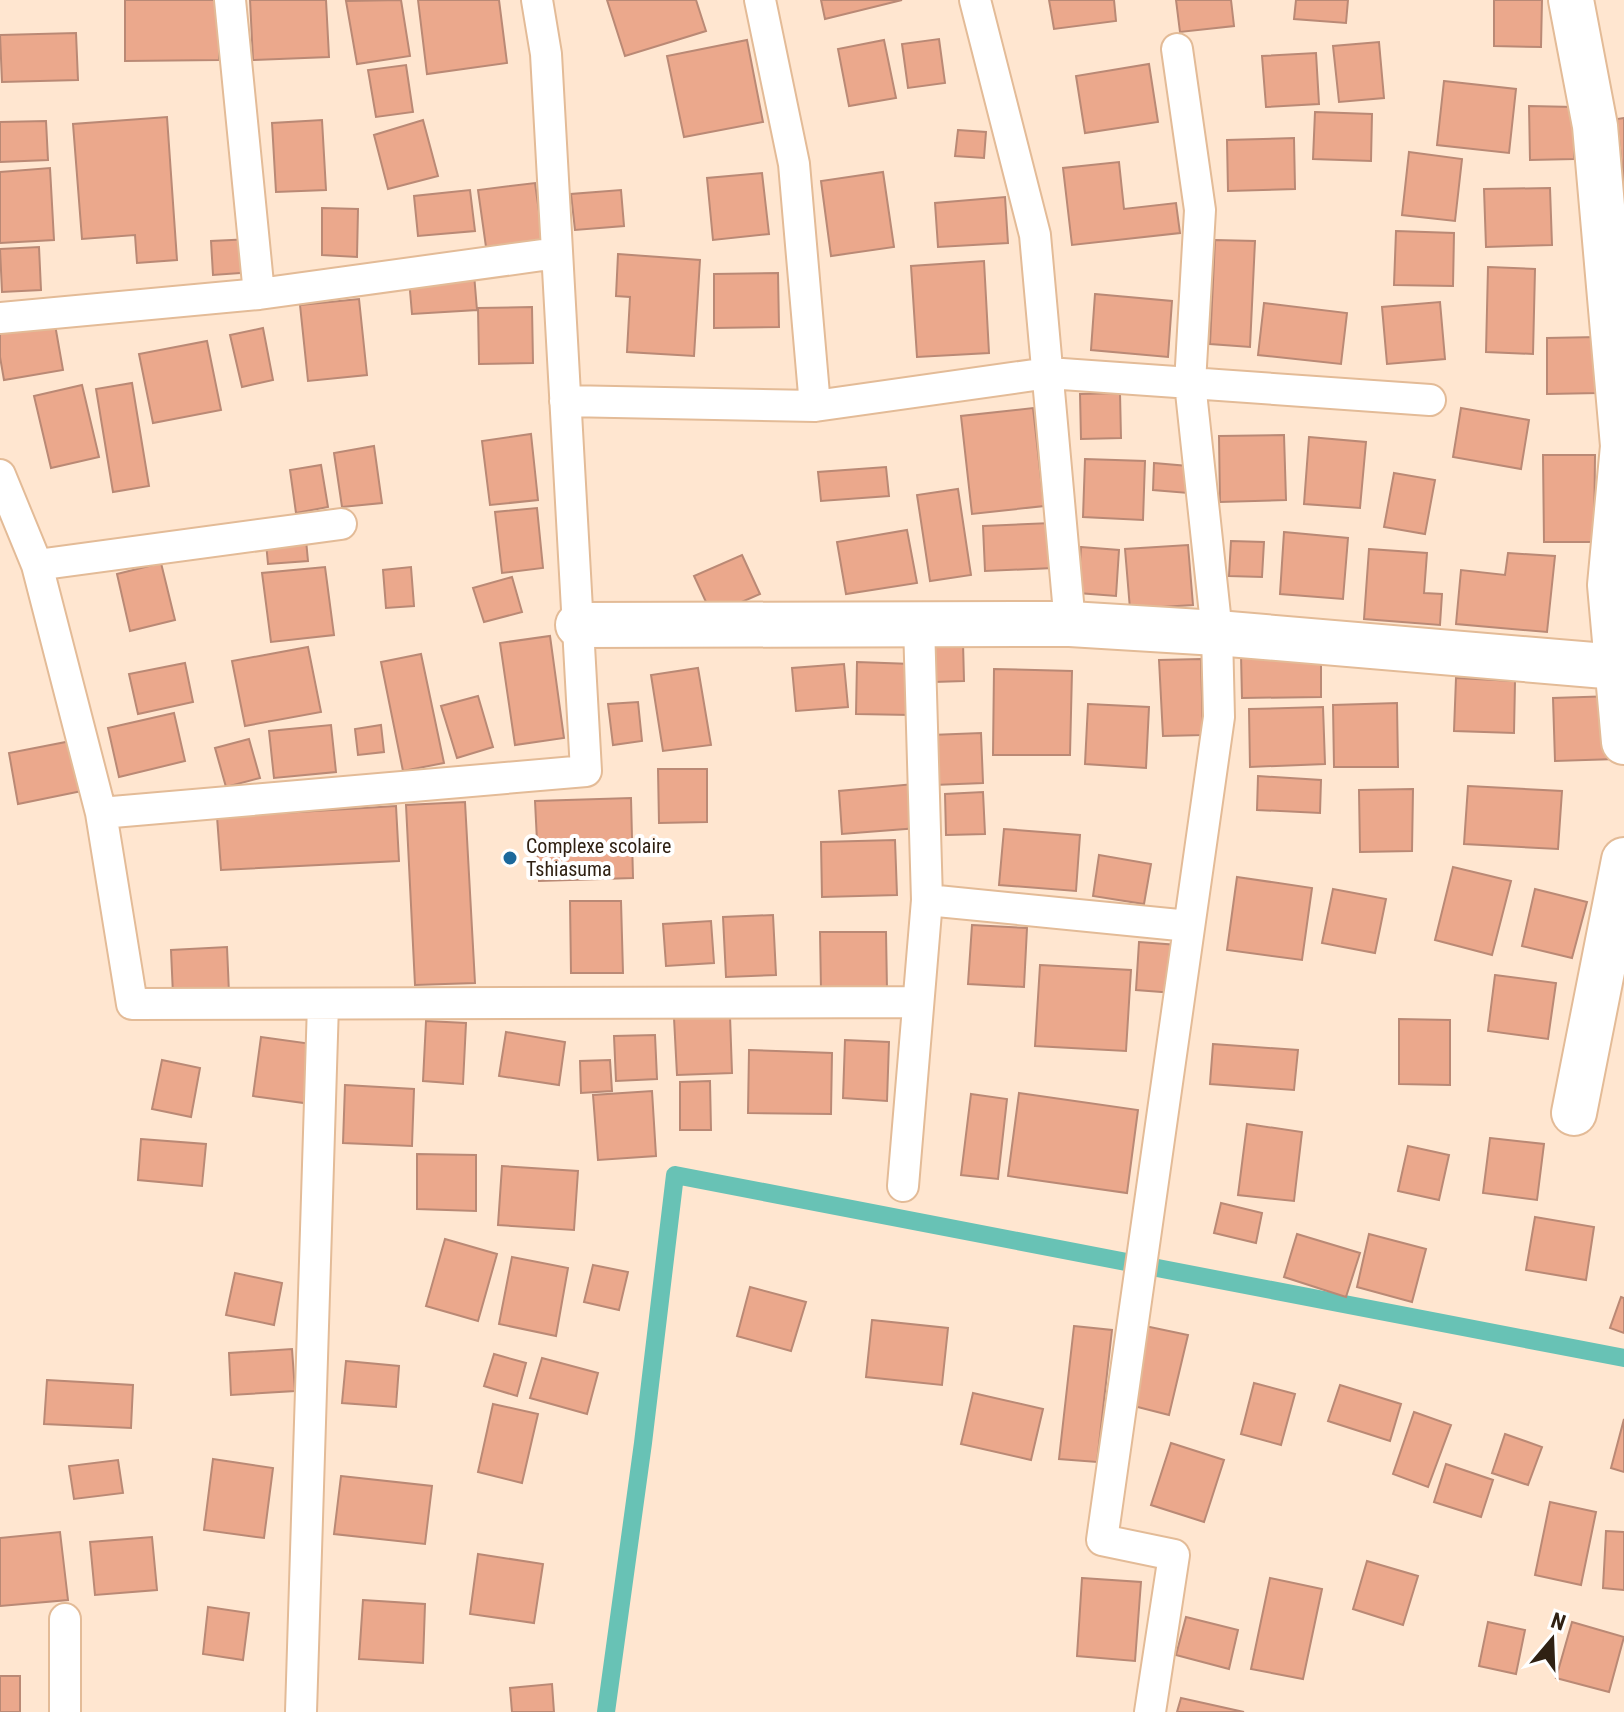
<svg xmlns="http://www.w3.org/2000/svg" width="1624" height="1712" viewBox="0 0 1624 1712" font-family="'Roboto Condensed',sans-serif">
<rect width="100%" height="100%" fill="#ffe6d0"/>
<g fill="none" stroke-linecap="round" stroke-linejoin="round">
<!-- stream -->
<path stroke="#68c2b5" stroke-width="18" d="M 606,1712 L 643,1443 L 675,1175 L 1624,1358"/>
</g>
<!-- building -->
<path fill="#eba88c" stroke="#ba8975" stroke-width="2" d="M 125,0 L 219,0 L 219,60 L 125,61 Z
M 250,0 L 326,0 L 329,57 L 253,60 Z
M 401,0 L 410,56 L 357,64 L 346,1 Z
M 418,0 L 499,0 L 507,63 L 427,74 Z
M 607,0 L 696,0 L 706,31 L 625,56 Z
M 821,0 L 902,0 L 825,19 Z
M 1049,0 L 1114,0 L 1116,21 L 1054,29 Z
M 1176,0 L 1231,0 L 1234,26 L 1180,32 Z
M 1296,0 L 1348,0 L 1346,23 L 1294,19 Z
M 1494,0 L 1542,0 L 1541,47 L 1494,46 Z
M 76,33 L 78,80 L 2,82 L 0,35 Z
M 939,39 L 945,83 L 908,88 L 902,44 Z
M 747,40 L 763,122 L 684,137 L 667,56 Z
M 884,40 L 896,98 L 849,106 L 838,49 Z
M 1379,42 L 1384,98 L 1339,102 L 1333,46 Z
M 1316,53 L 1319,104 L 1266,107 L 1262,56 Z
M 1149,64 L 1158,122 L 1085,133 L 1076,76 Z
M 406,65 L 413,112 L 376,117 L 368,70 Z
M 1444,81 L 1516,89 L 1509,153 L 1437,145 Z
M 1529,106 L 1574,107 L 1574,159 L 1530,160 Z
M 1315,112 L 1372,114 L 1371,161 L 1313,159 Z
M 167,117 L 177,260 L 137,263 L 135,235 L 82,239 L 73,124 Z
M 1624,118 L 1624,187 L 1617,119 Z
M 322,120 L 326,190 L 276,192 L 272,123 Z
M 423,120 L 438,176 L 388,189 L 374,135 Z
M 46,121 L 48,160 L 0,162 L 0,122 Z
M 958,130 L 986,132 L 984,158 L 955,156 Z
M 1294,138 L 1295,189 L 1228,191 L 1227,140 Z
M 1409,152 L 1462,159 L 1455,221 L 1402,215 Z
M 1119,162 L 1124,209 L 1176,203 L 1180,233 L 1072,245 L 1063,168 Z
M 50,168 L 54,240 L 0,243 L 0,172 Z
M 883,172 L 894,247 L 831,256 L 821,181 Z
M 762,173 L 769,234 L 713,240 L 707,178 Z
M 535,183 L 543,240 L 486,247 L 478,190 Z
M 1550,188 L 1552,245 L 1486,247 L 1484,189 Z
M 470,190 L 475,231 L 418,236 L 414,196 Z
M 621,190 L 624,226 L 575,230 L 571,194 Z
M 1005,197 L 1008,243 L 938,247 L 935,203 Z
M 322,208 L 358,209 L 357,257 L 322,255 Z
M 1396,231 L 1454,233 L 1453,286 L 1394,285 Z
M 252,239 L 254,272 L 213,275 L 211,241 Z
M 1215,240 L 1255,241 L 1250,347 L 1210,344 Z
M 39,247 L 41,290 L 2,292 L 0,249 Z
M 618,254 L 700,260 L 694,356 L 627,352 L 630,297 L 616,296 Z
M 984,261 L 989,353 L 917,357 L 911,266 Z
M 1488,267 L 1535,269 L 1533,354 L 1486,352 Z
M 778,273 L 779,327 L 714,328 L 714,274 Z
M 474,274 L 477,310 L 412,314 L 409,279 Z
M 1095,294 L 1172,301 L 1168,357 L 1091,350 Z
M 359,299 L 367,375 L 308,381 L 300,305 Z
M 1440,302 L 1445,359 L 1387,364 L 1382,307 Z
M 1264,303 L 1347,313 L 1341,364 L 1258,355 Z
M 532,307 L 533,363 L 479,364 L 478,308 Z
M 54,319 L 63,370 L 4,380 L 0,357 L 0,329 Z
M 263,328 L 273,380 L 242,387 L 230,335 Z
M 1598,337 L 1599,393 L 1547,394 L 1547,338 Z
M 207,341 L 221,410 L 153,423 L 139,354 Z
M 132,383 L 149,486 L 113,492 L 96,389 Z
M 82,385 L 99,457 L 51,468 L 34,396 Z
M 1120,393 L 1121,438 L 1081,439 L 1080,394 Z
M 1033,408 L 1044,506 L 972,514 L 961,416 Z
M 1461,408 L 1529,420 L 1521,469 L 1453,457 Z
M 531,434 L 538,500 L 490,505 L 482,441 Z
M 1284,435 L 1286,500 L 1220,502 L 1219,436 Z
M 1309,437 L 1366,442 L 1360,508 L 1304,504 Z
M 374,446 L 382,503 L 342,507 L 334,453 Z
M 1543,455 L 1595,455 L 1594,542 L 1544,542 Z
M 1085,459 L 1145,461 L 1143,520 L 1083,517 Z
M 1154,463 L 1188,466 L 1188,493 L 1153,490 Z
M 321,465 L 328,507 L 296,513 L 290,470 Z
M 886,467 L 889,496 L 821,501 L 818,472 Z
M 1394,473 L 1435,480 L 1425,534 L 1384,527 Z
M 958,489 L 971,575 L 930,581 L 917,495 Z
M 537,508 L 543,568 L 502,573 L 495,512 Z
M 1051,523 L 1053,568 L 985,571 L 983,526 Z
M 907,530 L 917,583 L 846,594 L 837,542 Z
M 1284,532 L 1348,538 L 1343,599 L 1280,594 Z
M 306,540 L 308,561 L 268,564 L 266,543 Z
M 1231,541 L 1264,542 L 1262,577 L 1229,576 Z
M 1188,545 L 1193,605 L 1130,609 L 1125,549 Z
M 1081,547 L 1119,550 L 1116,596 L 1078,593 Z
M 1369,549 L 1427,553 L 1424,593 L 1442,594 L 1440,625 L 1364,619 Z
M 1508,553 L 1555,556 L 1547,632 L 1456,624 L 1461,570 L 1505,575 Z
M 742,555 L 760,594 L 712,615 L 694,576 Z
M 161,563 L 175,620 L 130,631 L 117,574 Z
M 325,567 L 334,635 L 271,642 L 262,573 Z
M 411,567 L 414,606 L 386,608 L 383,570 Z
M 512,577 L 522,612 L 484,622 L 473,588 Z
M 550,636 L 564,738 L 515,745 L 500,643 Z
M 963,642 L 964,681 L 934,682 L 933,643 Z
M 308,647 L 321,712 L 245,726 L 232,661 Z
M 421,654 L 444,763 L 403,771 L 381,662 Z
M 1321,654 L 1321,697 L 1242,698 L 1241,655 Z
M 1201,659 L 1203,735 L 1163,736 L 1159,660 Z
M 857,662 L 912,664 L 911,715 L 856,714 Z
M 185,663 L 193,702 L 138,714 L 129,674 Z
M 844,664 L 848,707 L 796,711 L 792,668 Z
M 698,668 L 711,745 L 663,751 L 651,675 Z
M 994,669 L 1072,671 L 1070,755 L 993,755 Z
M 1456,678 L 1515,681 L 1514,733 L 1454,731 Z
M 478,696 L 493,747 L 457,758 L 441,706 Z
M 1614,696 L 1616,759 L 1555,761 L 1553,698 Z
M 638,702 L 642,741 L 613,745 L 608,704 Z
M 1397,703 L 1398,767 L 1334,767 L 1333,705 Z
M 1088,704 L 1149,707 L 1146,768 L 1085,764 Z
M 1323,707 L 1325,764 L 1250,767 L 1249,709 Z
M 174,713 L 185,761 L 119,777 L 108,728 Z
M 331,725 L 336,772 L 274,778 L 269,731 Z
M 381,725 L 384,752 L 358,755 L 355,729 Z
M 981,733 L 983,783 L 934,785 L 931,735 Z
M 249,739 L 260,778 L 226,787 L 215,748 Z
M 71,741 L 82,791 L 18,804 L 9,753 Z
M 658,769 L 707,769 L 707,822 L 659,823 Z
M 1258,776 L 1321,780 L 1320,813 L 1257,810 Z
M 914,784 L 918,828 L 842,834 L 839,791 Z
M 1468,786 L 1562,791 L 1558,849 L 1464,844 Z
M 1413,789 L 1412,851 L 1360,852 L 1359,790 Z
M 983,792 L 985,834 L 946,835 L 945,794 Z
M 631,798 L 633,878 L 539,881 L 535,801 Z
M 465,802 L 475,983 L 415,985 L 406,805 Z
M 396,806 L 399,861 L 221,870 L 217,817 Z
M 1004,829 L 1080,835 L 1076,891 L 999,885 Z
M 895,840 L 897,895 L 822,897 L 821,842 Z
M 1099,855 L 1151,864 L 1144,904 L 1093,896 Z
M 1453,867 L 1511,881 L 1492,955 L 1435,940 Z
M 1237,877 L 1312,888 L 1302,960 L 1227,950 Z
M 1333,889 L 1386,899 L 1375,953 L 1322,943 Z
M 1535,889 L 1587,902 L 1572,958 L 1522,946 Z
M 570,901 L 621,901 L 623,973 L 571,973 Z
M 773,915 L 776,975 L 726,977 L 723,917 Z
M 711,921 L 714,963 L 666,966 L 663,924 Z
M 972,925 L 1027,928 L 1024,987 L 968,984 Z
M 820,932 L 886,932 L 887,991 L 821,991 Z
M 1139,942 L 1178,945 L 1174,993 L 1136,990 Z
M 227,947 L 229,993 L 173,995 L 171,950 Z
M 1040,965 L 1131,970 L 1126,1051 L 1035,1046 Z
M 1495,975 L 1556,983 L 1548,1039 L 1488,1031 Z
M 730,1016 L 732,1073 L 677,1075 L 674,1018 Z
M 1399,1019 L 1450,1020 L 1450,1085 L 1399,1084 Z
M 426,1021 L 466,1023 L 463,1084 L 423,1081 Z
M 506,1032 L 565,1042 L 559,1085 L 499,1076 Z
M 655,1035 L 657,1079 L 616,1081 L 614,1036 Z
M 261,1037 L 312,1044 L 304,1103 L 253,1096 Z
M 845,1040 L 889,1042 L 887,1101 L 843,1098 Z
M 1213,1044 L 1298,1050 L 1294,1090 L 1210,1084 Z
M 749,1050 L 832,1053 L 831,1114 L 748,1113 Z
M 162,1060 L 200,1068 L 191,1117 L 152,1109 Z
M 610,1060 L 612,1091 L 581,1093 L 580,1061 Z
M 710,1081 L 711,1130 L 680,1130 L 680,1082 Z
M 345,1085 L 414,1089 L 412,1146 L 343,1143 Z
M 652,1091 L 656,1156 L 598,1160 L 593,1095 Z
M 1019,1093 L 1138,1110 L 1127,1193 L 1008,1176 Z
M 971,1094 L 1007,1099 L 998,1179 L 961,1175 Z
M 1247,1124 L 1302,1132 L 1294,1201 L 1238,1195 Z
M 1490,1138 L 1544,1144 L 1537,1200 L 1483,1193 Z
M 141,1139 L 206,1144 L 202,1186 L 138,1180 Z
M 1408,1146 L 1449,1155 L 1439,1200 L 1398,1191 Z
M 417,1154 L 476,1155 L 476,1211 L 417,1209 Z
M 502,1166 L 578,1171 L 574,1230 L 498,1225 Z
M 1221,1203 L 1262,1213 L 1256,1243 L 1214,1233 Z
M 1535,1217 L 1594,1227 L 1586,1280 L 1526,1270 Z
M 1297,1234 L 1360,1253 L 1346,1297 L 1284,1277 Z
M 1369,1234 L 1426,1249 L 1412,1302 L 1357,1287 Z
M 445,1239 L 497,1254 L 478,1321 L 426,1306 Z
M 512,1257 L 568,1268 L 556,1336 L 499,1324 Z
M 593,1265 L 628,1272 L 619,1310 L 584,1302 Z
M 235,1273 L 282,1283 L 274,1325 L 226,1315 Z
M 750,1287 L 806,1302 L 791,1351 L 737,1336 Z
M 1621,1297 L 1624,1298 L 1624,1333 L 1610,1328 Z
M 872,1320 L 948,1328 L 942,1385 L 866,1377 Z
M 1074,1326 L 1112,1330 L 1097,1462 L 1059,1459 Z
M 1145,1326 L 1188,1335 L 1169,1415 L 1126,1404 Z
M 292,1349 L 295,1391 L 231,1395 L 229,1353 Z
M 494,1354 L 526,1363 L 517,1396 L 484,1386 Z
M 542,1358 L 598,1373 L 587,1414 L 530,1398 Z
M 346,1361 L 399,1366 L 396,1407 L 342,1403 Z
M 47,1380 L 133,1385 L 131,1428 L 44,1424 Z
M 1254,1383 L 1295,1394 L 1281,1445 L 1241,1434 Z
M 1340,1385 L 1401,1404 L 1390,1441 L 1328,1421 Z
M 973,1393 L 1043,1409 L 1031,1460 L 961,1444 Z
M 493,1404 L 538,1414 L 522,1483 L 478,1472 Z
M 1414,1412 L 1451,1425 L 1428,1487 L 1393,1474 Z
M 1624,1419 L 1624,1472 L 1611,1468 Z
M 1505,1434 L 1542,1447 L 1528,1485 L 1492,1473 Z
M 1171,1443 L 1224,1460 L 1204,1522 L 1151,1505 Z
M 213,1459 L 273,1468 L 264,1538 L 204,1530 Z
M 118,1460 L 123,1493 L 74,1499 L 69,1466 Z
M 1446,1464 L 1493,1480 L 1481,1517 L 1434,1502 Z
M 341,1476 L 432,1486 L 425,1544 L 334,1534 Z
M 1550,1502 L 1596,1512 L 1581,1585 L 1535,1575 Z
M 1606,1531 L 1624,1532 L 1624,1590 L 1603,1588 Z
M 60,1532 L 68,1600 L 0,1606 L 0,1538 Z
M 152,1537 L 157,1590 L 95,1595 L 90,1542 Z
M 478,1554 L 543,1564 L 534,1623 L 470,1614 Z
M 1367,1561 L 1418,1576 L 1403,1625 L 1353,1609 Z
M 1082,1578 L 1141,1582 L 1135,1661 L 1077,1656 Z
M 1270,1578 L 1322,1589 L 1303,1679 L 1251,1669 Z
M 363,1600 L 425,1604 L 423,1663 L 359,1659 Z
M 208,1607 L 249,1613 L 243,1660 L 203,1654 Z
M 1186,1617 L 1238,1630 L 1229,1669 L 1176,1655 Z
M 1488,1622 L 1525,1630 L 1516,1674 L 1479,1666 Z
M 1572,1622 L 1624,1637 L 1609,1692 L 1556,1678 Z
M 0,1676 L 20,1676 L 20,1712 L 0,1712 Z
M 552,1684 L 554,1712 L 512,1712 L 510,1688 Z
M 1181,1698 L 1244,1712 L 1177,1712 Z"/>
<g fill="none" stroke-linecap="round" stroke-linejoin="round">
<!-- service casing -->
<g stroke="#e3bb97" stroke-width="34">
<path id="service" d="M 230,0 L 259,294
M 760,0 L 794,164 L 815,406
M 975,0 L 1035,235 L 1070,624
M 0,318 L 259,294 L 557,253
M 565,401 L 815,406 L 1048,373 L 1430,400
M 0,475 L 37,565 L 101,813 L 132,1004 L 917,1002
M 37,565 L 341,524
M 101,813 L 586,771 L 546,54 L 537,0
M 927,900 L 1189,926
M 903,1186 L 927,900 L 919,624
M 65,1619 L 65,1712
M 301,1712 L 323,1004
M 1150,1712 L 1174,1555 L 1102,1540 L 1219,717 L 1217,633 L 1190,383 L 1200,210 L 1177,49"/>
</g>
<!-- minor casing -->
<g stroke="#e3bb97" stroke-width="48">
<path id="minor" d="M 1571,0 L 1595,126 L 1623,446 L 1610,585 L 1624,742
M 578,625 L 1070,624 L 1217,633 L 1617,667
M 1574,1113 L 1624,860"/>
</g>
<!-- service -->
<use href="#service" stroke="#fff" stroke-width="30"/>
<!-- minor -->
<use href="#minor" stroke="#fff" stroke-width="44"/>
</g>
<!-- markers -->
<circle fill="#1c689b" stroke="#fff" stroke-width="3" cx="510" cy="858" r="8"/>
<g text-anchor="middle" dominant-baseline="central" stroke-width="8" stroke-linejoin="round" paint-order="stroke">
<!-- poi labels -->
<g font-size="20" fill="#302113" stroke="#fff" text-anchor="start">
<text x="526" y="846">Complexe scolaire<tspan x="526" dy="23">Tshiasuma</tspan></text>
</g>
</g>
<!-- north arrow -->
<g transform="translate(1552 1640) rotate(19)" stroke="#ffffff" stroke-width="6" paint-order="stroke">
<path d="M0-6L14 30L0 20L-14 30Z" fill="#302113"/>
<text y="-12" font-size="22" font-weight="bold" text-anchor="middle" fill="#302113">N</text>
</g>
</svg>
